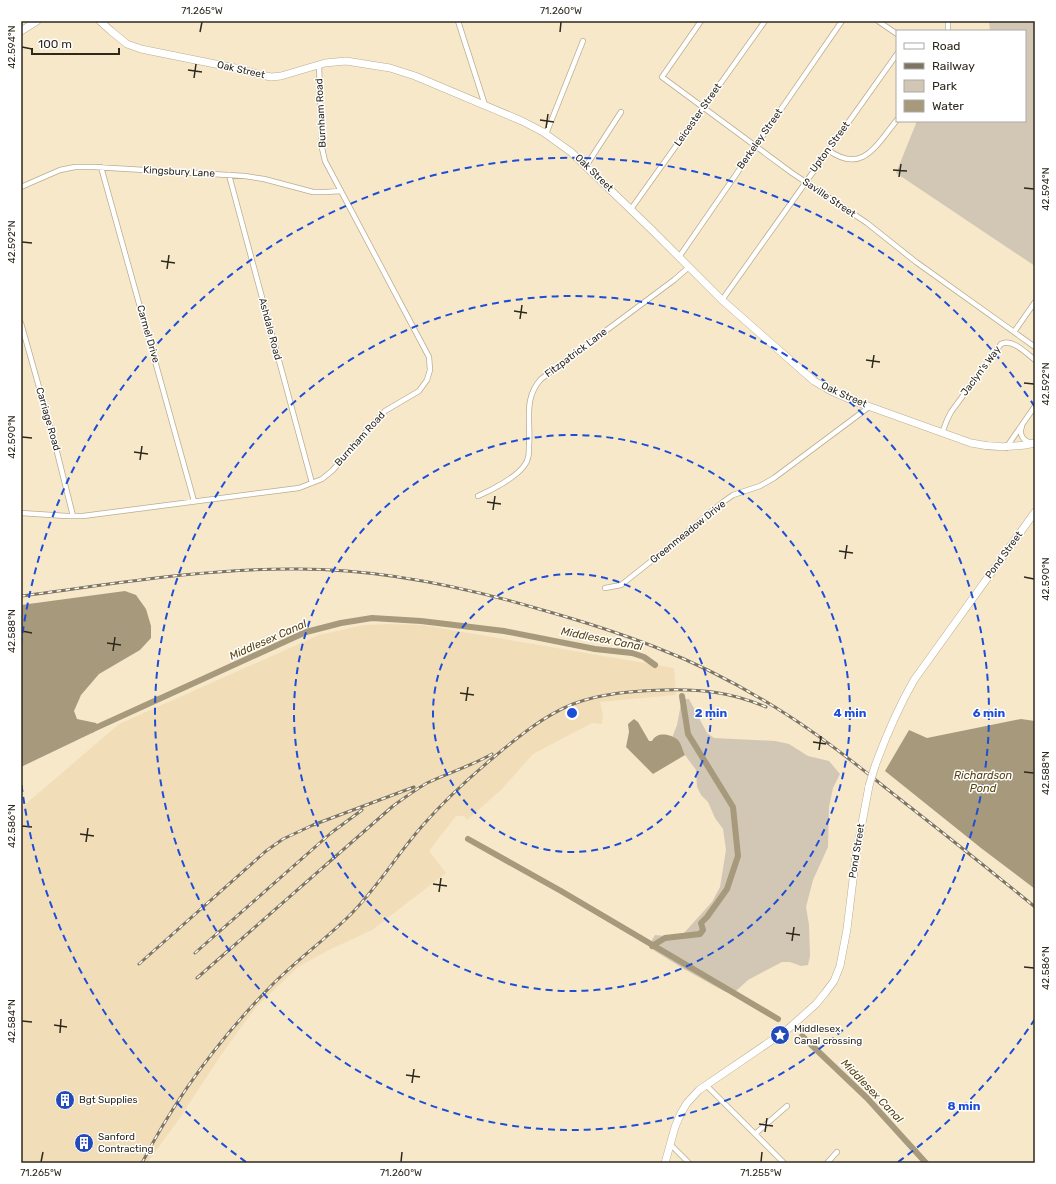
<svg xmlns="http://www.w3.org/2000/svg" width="1056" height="1184" viewBox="0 0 1056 1184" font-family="Rubik,sans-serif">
<rect width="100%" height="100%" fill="#f7e8ca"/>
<!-- built -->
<path fill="#f1deb9" d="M 391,624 L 422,625 L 674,668 L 676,695 L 600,702 L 603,715 L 602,724 L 592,723 L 533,754 L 501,790 L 467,820 L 464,816 L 456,816 L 429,851 L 446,873 L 372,930 L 327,951 L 298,967 L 256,1007 L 221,1055 L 179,1119 L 147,1163 L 21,1163 L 21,808 L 119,724 L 319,635 L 364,625 Z"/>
<!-- green -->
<path fill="#d1c7b4" d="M 989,21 L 1035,21 L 1035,266 L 896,173 L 917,121 L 1025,121 L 1025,31 L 990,31 Z
M 682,699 L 689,699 L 707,733 L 714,738 L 775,741 L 789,744 L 808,756 L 829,761 L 840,774 L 833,788 L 829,807 L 828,847 L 813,880 L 806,907 L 809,925 L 810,956 L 808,965 L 801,966 L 790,962 L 782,962 L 748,980 L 736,991 L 726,992 L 718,988 L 684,969 L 650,948 L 652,940 L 655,935 L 665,936 L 684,933 L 712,902 L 720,887 L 726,850 L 723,829 L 715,818 L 708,802 L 701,795 L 697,787 L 696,770 L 685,755 L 679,741 L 672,738 L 677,725 Z"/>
<!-- water -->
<path fill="#a7997c" d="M 125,591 L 136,595 L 146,609 L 151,626 L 151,638 L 140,650 L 99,674 L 81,695 L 74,711 L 77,719 L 96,723 L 99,726 L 94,732 L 23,766 L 21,766 L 21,605 Z
M 634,719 L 638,722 L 649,741 L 652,741 C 657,731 671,734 678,740 C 681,743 683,751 685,755 L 653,774 L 626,747 L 629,732 L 628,724 Z
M 1021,719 L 1035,721 L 1035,889 L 981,848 L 885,771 L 909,730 L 927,738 Z"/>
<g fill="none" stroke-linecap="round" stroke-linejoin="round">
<!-- canal -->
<path stroke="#a7997c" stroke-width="6" d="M 91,730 L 306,632 L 341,623 L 372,618 L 421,621 L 504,631 L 595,649 L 632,653 L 644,657 L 655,665
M 468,839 L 561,891 L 778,1019
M 652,946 L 665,938 L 700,934 L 703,930 L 701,923 L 707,917 L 727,889 L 738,856 L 733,807 L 688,734 L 682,696
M 802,1036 L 867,1098 L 926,1163"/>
<!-- street casing -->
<g stroke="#bbad90" stroke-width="6">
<path id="street" d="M 458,21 L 485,105
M 701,21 L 662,77 L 792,173 L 867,223 L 916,262 L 1035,347
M 878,21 L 897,34
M 948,21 L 948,31
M 546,134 L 583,41
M 828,150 C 863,175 876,145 897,120
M 586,166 L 621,112
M 101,167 L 194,501
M 229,175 L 312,483
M 21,187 L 60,170 L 75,167 L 94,167 L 245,176 L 264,179 L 313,192 L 326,192 L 340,191
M 631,209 L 765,21
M 679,257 L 842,21
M 722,300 L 897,54
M 21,323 L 55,444 L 73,516
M 1014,332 L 1035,302
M 1022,426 C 1019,434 1022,440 1031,443
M 942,433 L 947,420 L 951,412 L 1001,344 C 1012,338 1026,353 1035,360
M 1006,448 L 1035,406
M 478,496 C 492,490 515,478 524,466 C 529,460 529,453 529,446 C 531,420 523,399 541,379 L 674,280 L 689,267
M 21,513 L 67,516 L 83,516 L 299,488 L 322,479 L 333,470 L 353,446 L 385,411 L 419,391 L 427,380 L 430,370 L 429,357 L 325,161 L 322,148 L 319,65
M 605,588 L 621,585 L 664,551 L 723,502 L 733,495 L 760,486 L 774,478 L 869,407
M 706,1085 L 784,1163
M 755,1134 L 787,1106
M 670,1144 L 689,1163
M 827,1163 L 837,1152"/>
</g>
<!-- secondary casing -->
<g stroke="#bbad90" stroke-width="8">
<path id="secondary" d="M 100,21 L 111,31 L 127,44 L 141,49 L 235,68 L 261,75 L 271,77 L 281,76 L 325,63 L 346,61 L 390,68 L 415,76 L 522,121 L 543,132 L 571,152 L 651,229 L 722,300 L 814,381 L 831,391 L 854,401 L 971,443 C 993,448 1013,448 1035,443
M 21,31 L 37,21
M 875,766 C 886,736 898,708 914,680 L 1035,512
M 665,1163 L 675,1127 L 681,1113 L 687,1103 L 699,1090 L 787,1030 L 816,1004 L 825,993 L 834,981 L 840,966 L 847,929 L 856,855 L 869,786"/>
</g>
<!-- street -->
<use href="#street" stroke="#fff" stroke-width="4.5"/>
<!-- secondary -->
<use href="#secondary" stroke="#fff" stroke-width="7"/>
<!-- rail casing -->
<g stroke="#7d7461" stroke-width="3">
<path id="rail" d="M 21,596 C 113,584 205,568 298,569 C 380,569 461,586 539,609 C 578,620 617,632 655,647 C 702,665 747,689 789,716 C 823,738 855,763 887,789 C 937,828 986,867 1035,907
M 195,953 L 331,833 L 362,810
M 139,964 L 266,851 L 283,839 L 313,825 L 414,787
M 197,978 L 393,806 C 404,798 415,790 427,783 C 448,773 471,766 492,754
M 142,1163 C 176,1097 220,1038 272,985 C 296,961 323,941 347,918 C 376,890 397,854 424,824 C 445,800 469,778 494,757 C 518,737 543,716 573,704 C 602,693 633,691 664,690 C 701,689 731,692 766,707"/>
</g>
<!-- rail -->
<use href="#rail" stroke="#fff" stroke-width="1.5" stroke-dasharray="4.5" stroke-linecap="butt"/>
<!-- secondary-bridge casing -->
<g stroke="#bbad90" stroke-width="8" stroke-linecap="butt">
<path id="secondary-bridge" d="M 869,786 L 875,766"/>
</g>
<!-- secondary-bridge -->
<use href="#secondary-bridge" stroke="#fff" stroke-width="7"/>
</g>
<!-- ticks -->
<path fill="none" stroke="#2e291d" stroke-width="1.5" d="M 200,32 L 202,22M 560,32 L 561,22M 22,47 L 32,49M 188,70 L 202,72M 194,78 L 196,64M 540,120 L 554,122M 546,128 L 548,114M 893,170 L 907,171M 899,177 L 901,164M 1024,188 L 1034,189M 22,242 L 32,243M 161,261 L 175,263M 167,269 L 169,255M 514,311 L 527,313M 520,319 L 522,305M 866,360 L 880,362M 872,368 L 874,355M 1024,383 L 1034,384M 22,437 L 32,438M 134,452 L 148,454M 140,460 L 142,446M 487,502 L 501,504M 493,510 L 495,496M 839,551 L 853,553M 845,559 L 847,545M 1024,577 L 1034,579M 22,631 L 32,633M 107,643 L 121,645M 113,651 L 115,637M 460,693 L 474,695M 466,701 L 468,687M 813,742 L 826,744M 819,750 L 821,736M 1024,772 L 1034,773M 22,826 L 32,827M 80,834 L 94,836M 86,842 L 88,828M 433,884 L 447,886M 439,892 L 441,878M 786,933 L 800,935M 792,941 L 794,927M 1024,967 L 1034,968M 22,1021 L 32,1022M 54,1025 L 67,1027M 60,1033 L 61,1019M 406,1075 L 420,1077M 412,1083 L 414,1069M 759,1124 L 773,1126M 765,1132 L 767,1118M 41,1162 L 43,1152M 401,1162 L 402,1152M 761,1162 L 762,1152"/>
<!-- distance rings -->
<g fill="none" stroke="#1d4ed8" stroke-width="2" stroke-dasharray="7 5">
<circle cx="572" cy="713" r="139"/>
<circle cx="572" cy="713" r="278"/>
<circle cx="572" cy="713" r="417"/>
<path d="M1035 1019A555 555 0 0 1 898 1162M246 1162A555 555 0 0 1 21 781M21 645A555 555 0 0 1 1035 407"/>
</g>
<!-- icons -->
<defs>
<g id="sight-disc" transform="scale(1)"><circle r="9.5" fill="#224ab8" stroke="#fff"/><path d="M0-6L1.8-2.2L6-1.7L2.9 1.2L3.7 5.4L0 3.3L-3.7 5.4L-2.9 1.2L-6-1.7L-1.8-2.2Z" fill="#fff"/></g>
<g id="building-disc" transform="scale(1)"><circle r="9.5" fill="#224ab8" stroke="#fff"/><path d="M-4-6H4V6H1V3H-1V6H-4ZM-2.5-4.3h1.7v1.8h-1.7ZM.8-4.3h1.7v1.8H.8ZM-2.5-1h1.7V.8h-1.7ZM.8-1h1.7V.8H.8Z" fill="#fff"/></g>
</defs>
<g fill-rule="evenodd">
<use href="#sight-disc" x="780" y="1035"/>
<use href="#building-disc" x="65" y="1100"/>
<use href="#building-disc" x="84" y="1143"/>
</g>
<g text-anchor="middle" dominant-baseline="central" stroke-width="3" stroke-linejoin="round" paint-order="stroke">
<!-- street labels -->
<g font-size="10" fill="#2e291d" stroke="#fff">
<text transform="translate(241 70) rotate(13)">Oak Street</text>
<text transform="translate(321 113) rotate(-93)">Burnham Road</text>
<text transform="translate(698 115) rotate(-55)">Leicester Street</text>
<text transform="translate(760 139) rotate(-55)">Berkeley Street</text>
<text transform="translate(830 147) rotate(-54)">Upton Street</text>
<text transform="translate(179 172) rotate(3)">Kingsbury Lane</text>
<text transform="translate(594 173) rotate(44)">Oak Street</text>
<text transform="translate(829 198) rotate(34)">Saville Street</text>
<text transform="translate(270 329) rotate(75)">Ashdale Road</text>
<text transform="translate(148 334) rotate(74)">Carmel Drive</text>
<text transform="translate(576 353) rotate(-37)">Fitzpatrick Lane</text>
<text transform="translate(981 371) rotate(-53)">Jaclyn's Way</text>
<text transform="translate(844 395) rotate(24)">Oak Street</text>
<text transform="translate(48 419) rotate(74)">Carriage Road</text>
<text transform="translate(360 439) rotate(-48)">Burnham Road</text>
<text transform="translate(688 532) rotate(-39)">Greenmeadow Drive</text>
<text transform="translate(1004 555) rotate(-54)">Pond Street</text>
<text transform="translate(857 851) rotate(-81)">Pond Street</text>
</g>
<!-- poi labels -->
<g font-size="10" fill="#2e291d" stroke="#fff" text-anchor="start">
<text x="794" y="1029">Middlesex<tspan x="794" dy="12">Canal crossing</tspan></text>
<text x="79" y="1100">Bgt Supplies</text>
<text x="98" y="1137">Sanford<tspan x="98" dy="12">Contracting</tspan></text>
</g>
<!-- water labels -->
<g font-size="11" font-style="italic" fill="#59430e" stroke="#fff">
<text transform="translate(602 639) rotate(11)">Middlesex Canal</text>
<text transform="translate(268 640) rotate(-24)">Middlesex Canal</text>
<text x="983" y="775">Richardson<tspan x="983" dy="13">Pond</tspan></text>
<text transform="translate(872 1091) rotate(46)">Middlesex Canal</text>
</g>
</g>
<circle cx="572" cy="713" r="6" fill="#1d4ed8" stroke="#fff" stroke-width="2"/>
<g font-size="12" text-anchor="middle" font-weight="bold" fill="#1d4ed8" stroke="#fff" stroke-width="3" stroke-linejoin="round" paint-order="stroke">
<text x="711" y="717">2 min</text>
<text x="850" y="717">4 min</text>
<text x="989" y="717">6 min</text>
<text x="964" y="1110">8 min</text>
</g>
<!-- border -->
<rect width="1056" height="1184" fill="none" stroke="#ffffff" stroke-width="44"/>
<!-- legend -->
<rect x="896" y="30" width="130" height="92" fill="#ffffff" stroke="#aba9a5"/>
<rect x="904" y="43" width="20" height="6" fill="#ffffff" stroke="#aba9a5"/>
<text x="932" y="50" font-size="12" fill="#2e291d">Road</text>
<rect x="904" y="63" width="20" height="6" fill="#7d7461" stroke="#aba9a5"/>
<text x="932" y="70" font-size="12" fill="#2e291d">Railway</text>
<rect x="904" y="80" width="20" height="12" fill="#d1c7b4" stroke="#aba9a5"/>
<text x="932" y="90" font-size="12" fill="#2e291d">Park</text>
<rect x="904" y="100" width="20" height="12" fill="#a7997c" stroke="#aba9a5"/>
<text x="932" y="110" font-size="12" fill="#2e291d">Water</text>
<!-- scale -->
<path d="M32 48v6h87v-6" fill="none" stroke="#2e291d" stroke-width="2"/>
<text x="38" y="48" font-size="12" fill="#2e291d" stroke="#ffffff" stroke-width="3" paint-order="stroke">100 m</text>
<rect x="22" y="22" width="1012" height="1140" fill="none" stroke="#2e291d" stroke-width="1.5"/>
<g font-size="10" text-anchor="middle" fill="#2e291d">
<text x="202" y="14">71.265°W</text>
<text x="561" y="14">71.260°W</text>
<text transform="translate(11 47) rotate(-90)" y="4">42.594°N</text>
<text transform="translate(1045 189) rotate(-90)" y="4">42.594°N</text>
<text transform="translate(11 242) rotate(-90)" y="4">42.592°N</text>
<text transform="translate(1045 384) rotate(-90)" y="4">42.592°N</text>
<text transform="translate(11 437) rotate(-90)" y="4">42.590°N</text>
<text transform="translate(1045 579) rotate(-90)" y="4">42.590°N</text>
<text transform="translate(11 631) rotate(-90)" y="4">42.588°N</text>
<text transform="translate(1045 773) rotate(-90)" y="4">42.588°N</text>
<text transform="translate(11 826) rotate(-90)" y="4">42.586°N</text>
<text transform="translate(1045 968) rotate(-90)" y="4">42.586°N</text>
<text transform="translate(11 1021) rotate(-90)" y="4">42.584°N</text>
<text x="41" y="1176">71.265°W</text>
<text x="401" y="1176">71.260°W</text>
<text x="761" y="1176">71.255°W</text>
</g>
</svg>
